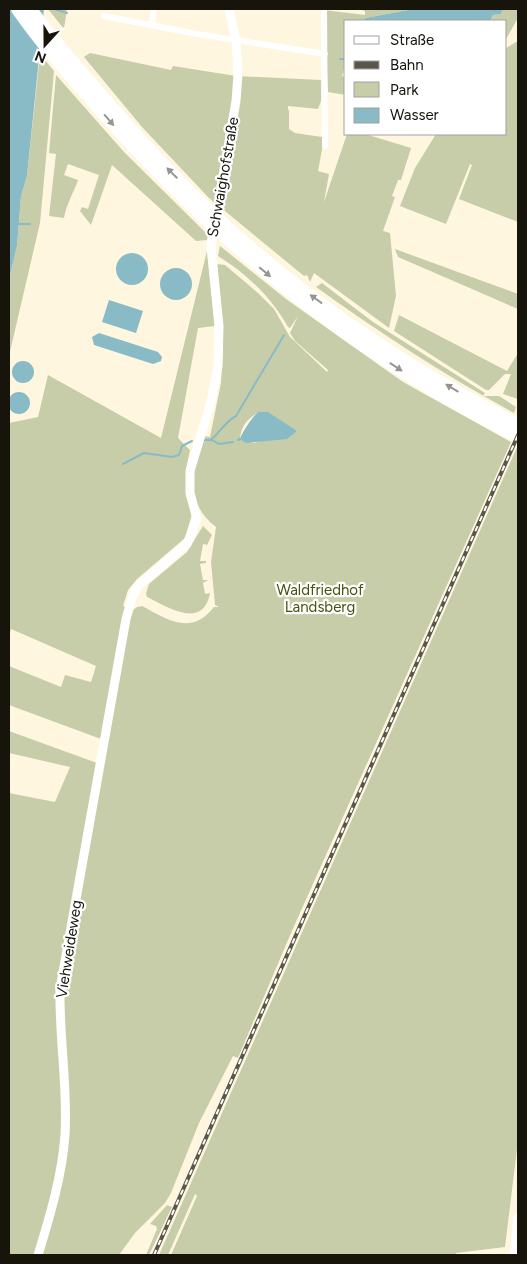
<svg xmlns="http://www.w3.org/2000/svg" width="527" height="1264" viewBox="0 0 527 1264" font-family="Figtree,sans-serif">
<rect width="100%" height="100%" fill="#fff6e0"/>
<!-- green -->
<path fill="#c7cda9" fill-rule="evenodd" d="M 48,9 L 67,9 L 64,29 Z
M 359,9 L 436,9 L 408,10 L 365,18 L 365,21 L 346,21 L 346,62 L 342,76 L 346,78 L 346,95 L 328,92 L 324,10 L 365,15 L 365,11 Z
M 503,9 L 518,9 L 518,18 L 506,39 L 506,21 L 490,21 L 493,15 L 501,14 Z
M 518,41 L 518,222 L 459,199 L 472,165 L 470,164 L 446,224 L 400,206 L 415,168 L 436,134 L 506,134 L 506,48 Z
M 90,53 L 171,70 L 173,66 L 236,76 L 321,80 L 321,101 L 318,109 L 288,106 L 288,109 L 289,111 L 289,129 L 295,133 L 322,137 L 323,144 L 318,171 L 329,174 L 324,202 L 347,134 L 365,134 L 411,148 L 401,180 L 398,180 L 392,196 L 395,197 L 383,231 L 390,233 L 396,296 L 389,328 L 314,273 L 310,282 L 307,275 L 304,276 L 209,198 L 142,127 L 84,57 Z
M 40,54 L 54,71 L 40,223 L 9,356 L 9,279 L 17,246 L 21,196 L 27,176 Z
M 56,75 L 124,152 L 208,235 L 207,240 L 196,241 L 112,165 L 91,225 L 80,211 L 82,207 L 88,209 L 99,175 L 68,164 L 64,175 L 78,180 C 74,192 66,205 64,218 L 49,216 L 56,154 L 49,153 Z
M 220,246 L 286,299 L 403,382 L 511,442 L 291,933 L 238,1058 L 233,1056 L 199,1123 L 171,1193 L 165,1203 L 135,1233 L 119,1255 L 9,1255 L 9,793 L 55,802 L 70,767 L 9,753 L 9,731 L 97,763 L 101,739 L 9,705 L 9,666 L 61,687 L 65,675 L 91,682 L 96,666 L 11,629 L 9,635 L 9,423 L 38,417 L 48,375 L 161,438 L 207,251 L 215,326 L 198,328 L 178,438 L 190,450 L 186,469 L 192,514 L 185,538 L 137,579 L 128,590 L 123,606 L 133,610 L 137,607 L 142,606 C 168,620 192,636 214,607 L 219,607 L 215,605 L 211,562 L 216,527 C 183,501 193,471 204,436 L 210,437 L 221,383 L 223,349 L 217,264 L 225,265 L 258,293 L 274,309 L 290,337 L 327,372 L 328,370 L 295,341 L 290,333 L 298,316 L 290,328 L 288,327 C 271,297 247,274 218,256 ZM 258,412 L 297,431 L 254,443 L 240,439 C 241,425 248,419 258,412 Z
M 395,249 L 518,294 L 518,309 L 398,257 Z
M 322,283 L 373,322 L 485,393 L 483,396 L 499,396 L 516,407 L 514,413 C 446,376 380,333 316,287 Z
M 399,315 L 507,371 L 518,353 L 518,399 L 503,394 L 511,374 L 505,374 L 489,390 L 486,390 L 394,331 Z
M 518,445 L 518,1141 L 505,1247 L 456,1253 L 455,1255 L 171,1255 L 197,1196 L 195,1194 L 168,1255 L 159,1255 Z
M 203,526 L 212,535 L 207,545 L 203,544 L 200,561 L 206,561 L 206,563 L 200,564 L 203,580 L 208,580 L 203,583 L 205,594 L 210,593 C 203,631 166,606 147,597 L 146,593 L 149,584 L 187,552 Z
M 167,1205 L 172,1207 L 149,1255 L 146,1255 L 157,1229 L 156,1226 L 150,1224 Z"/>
<!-- water -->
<path fill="#89bbc6" d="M 9,9 L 44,9 L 27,176 L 21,196 L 17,246 L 9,279 Z
M 503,9 L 501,14 L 493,15 L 490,21 L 365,21 L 365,18 L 408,10 Z
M116 269a16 16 0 1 1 32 0a16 16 0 1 1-32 0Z
M160 284a16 16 0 1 1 32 0a16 16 0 1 1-32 0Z
M 109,300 L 143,311 L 136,333 L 102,322 Z
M 99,333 L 158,352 L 162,357 L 161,361 L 153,364 L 94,345 L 92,337 Z
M12 372a11 11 0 1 1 22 0a11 11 0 1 1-22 0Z
M8 403a11 11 0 1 1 22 0a11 11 0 1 1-22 0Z
M 258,412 L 268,412 L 297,431 L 287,439 L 246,443 L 240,439 C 242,432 253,416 258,412 Z"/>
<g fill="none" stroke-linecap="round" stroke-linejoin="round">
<!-- stream -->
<path stroke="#89bbc6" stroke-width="2" d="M 54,9 L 67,13
M 340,59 L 346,59
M 17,224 L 30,224
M 204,440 L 211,440 C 220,432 225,422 236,416 L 284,335
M 212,440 L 219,444 L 233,442
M 238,440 L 240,439
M 123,464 L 144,453 L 172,457 L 179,455 L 182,446 L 192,441"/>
<!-- street -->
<path stroke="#fff" stroke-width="6" d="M 324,9 L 325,146
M 104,16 L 197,34 L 325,54
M 152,24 L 154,9"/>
<!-- secondary -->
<path stroke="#fff" stroke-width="9" d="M 38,1255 C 50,1216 62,1176 65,1135 C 68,1087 59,1038 60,989 L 126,619 L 133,595 L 139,585 L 187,544 L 197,519 L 190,493 L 190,471 L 211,402 L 218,366 L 219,326 L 211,246 L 236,101 L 238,74 L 236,41 L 229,9
M 514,1255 L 518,1217"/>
<!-- highway -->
<path stroke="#fff" stroke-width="12" d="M 17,9 C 41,44 70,76 98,108 C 217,244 356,357 518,437
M 31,9 C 51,38 77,66 100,93 C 134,133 168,171 206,207 C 297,294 406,367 518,424"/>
<!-- rail casing -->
<g stroke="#5b564a" stroke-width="4">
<path id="rail" d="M 154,1255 L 518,435"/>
</g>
<!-- rail -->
<use href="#rail" stroke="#fff" stroke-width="2" stroke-dasharray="5.5" stroke-linecap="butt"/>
</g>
<!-- one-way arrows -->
<defs><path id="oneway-solid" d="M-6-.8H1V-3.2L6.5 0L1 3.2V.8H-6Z" transform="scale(1.25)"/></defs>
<g fill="#979592">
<use href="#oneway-solid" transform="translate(109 120) rotate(49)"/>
<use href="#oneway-solid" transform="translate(172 173) rotate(-135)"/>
<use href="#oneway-solid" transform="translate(265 272) rotate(40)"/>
<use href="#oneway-solid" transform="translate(316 299) rotate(-144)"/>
<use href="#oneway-solid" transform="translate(396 367) rotate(33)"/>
<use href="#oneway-solid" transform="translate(452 388) rotate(-149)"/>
</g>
<g text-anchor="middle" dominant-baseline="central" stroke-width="4.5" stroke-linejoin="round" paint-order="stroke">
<!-- street labels -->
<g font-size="15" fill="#17140c" stroke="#fff">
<text transform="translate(223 177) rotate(-80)">Schwaighofstraße</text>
<text transform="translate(69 949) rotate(-81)">Viehweideweg</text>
</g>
<!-- park labels -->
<g font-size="15" fill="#4a500f" stroke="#fff">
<text x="320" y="590">Waldfriedhof<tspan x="320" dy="17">Landsberg</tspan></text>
</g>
</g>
<!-- border -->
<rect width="527" height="1264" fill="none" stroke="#17140c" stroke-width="20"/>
<!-- legend -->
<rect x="344" y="20" width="162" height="115" fill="#ffffff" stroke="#a2a19e"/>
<rect x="354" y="36" width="25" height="8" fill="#ffffff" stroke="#a2a19e"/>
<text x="390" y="45" font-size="15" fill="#17140c">Straße</text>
<rect x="354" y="61" width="25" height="8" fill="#5b564a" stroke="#a2a19e"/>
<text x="390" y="70" font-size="15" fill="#17140c">Bahn</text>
<rect x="354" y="82" width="25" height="15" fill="#c7cda9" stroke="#a2a19e"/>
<text x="390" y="95" font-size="15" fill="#17140c">Park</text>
<rect x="354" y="108" width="25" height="15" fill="#89bbc6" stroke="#a2a19e"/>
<text x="390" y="120" font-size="15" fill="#17140c">Wasser</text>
<!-- north arrow -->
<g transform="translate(45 45) rotate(201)" stroke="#ffffff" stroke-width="4" paint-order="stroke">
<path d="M0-4L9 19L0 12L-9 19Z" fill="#17140c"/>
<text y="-8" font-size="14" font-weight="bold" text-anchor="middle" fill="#17140c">N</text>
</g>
</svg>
